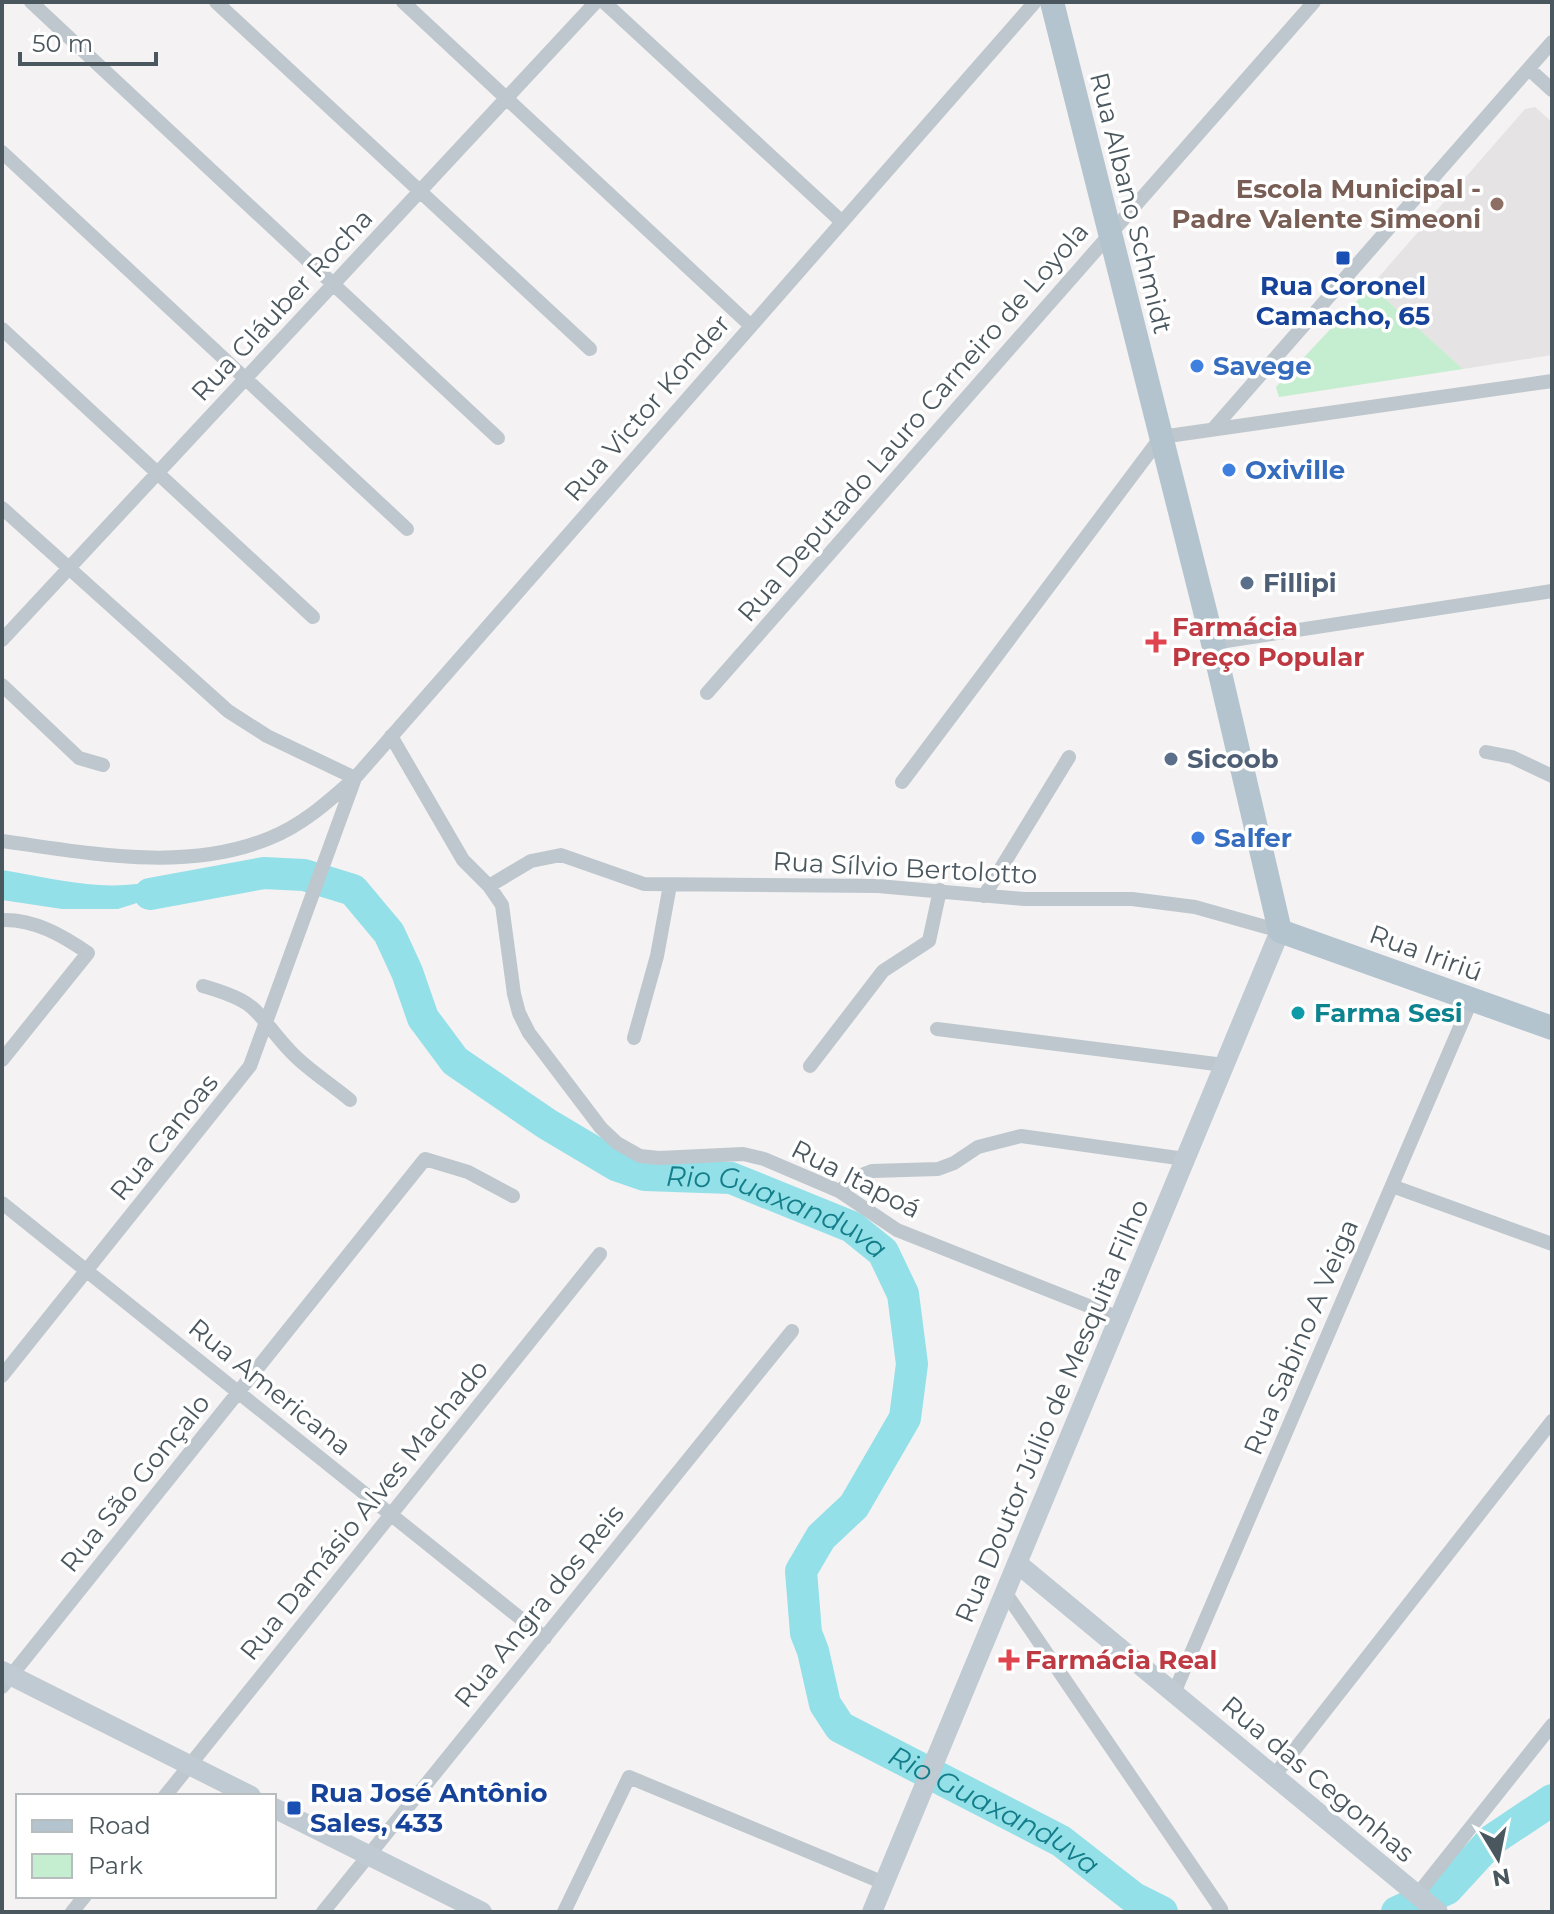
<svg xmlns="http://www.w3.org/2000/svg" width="1554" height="1914" viewBox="0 0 1554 1914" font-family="Montserrat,sans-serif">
<rect width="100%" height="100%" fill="#f4f2f2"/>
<!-- education -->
<path fill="#e5e3e3" d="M 1535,107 L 1552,122 L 1552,355 L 1463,369 L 1371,286 L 1525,109 Z"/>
<!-- green -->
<path fill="#c4eecf" d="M 1371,286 L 1463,369 L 1279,397 L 1276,387 Z"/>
<!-- water -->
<path fill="#93e0e8" d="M 245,861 L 304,862 L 304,875 L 245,872 L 221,876 L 118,909 L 62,909 L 2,900 L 2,870 C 34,875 67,883 99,885 C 146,888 200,873 245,861 Z"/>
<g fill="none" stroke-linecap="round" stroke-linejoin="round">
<!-- river -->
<g stroke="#93e0e8" stroke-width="32">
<path id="s1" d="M 150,894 L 264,873 L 304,875 L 353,890 L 389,933 L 407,972 L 423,1018 L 455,1061 L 547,1124 L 616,1165 L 645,1175 L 731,1178 L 852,1227 L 883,1252 L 903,1294 L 912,1364 L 905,1418 L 854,1506 L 821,1537 L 801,1571 L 806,1633 L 813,1651 L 825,1704 L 840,1727 L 1061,1841 L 1134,1898 L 1162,1912"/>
<path d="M 1397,1912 L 1447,1889 L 1492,1840 L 1552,1800"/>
</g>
<!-- street -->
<path stroke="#bec7cd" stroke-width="14" d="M 31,2 L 498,438
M 216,2 L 590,349
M 403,2 L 751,326
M 604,2 L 842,222
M 1529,69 L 1552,90
M 2,152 L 407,529
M 2,329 L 313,617
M 1213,429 L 1552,42
M 2,508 L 228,711 L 267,736 L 355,778 C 329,801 303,825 270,838 C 186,873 89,853 2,841
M 2,640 L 596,2
M 1213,643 L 1552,591
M 2,685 L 79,758 L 103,765
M 707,693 L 1314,2
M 391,736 L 463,860 L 489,886 L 502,905 L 514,994 L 519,1013 L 529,1033 L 601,1128 L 617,1143 L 640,1156 L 659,1158 L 743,1154 L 764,1159 L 839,1191 L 897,1230 L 1119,1318
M 1486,752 L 1512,757 L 1552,776
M 902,782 L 1161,437 L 1552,381
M 489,886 L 531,861 L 561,855 L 644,884 L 878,886 L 1024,899 L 1132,899 L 1195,907 L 1280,931
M 984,896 L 1069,757
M 2,920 C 34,919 62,935 88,953 L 2,1060
M 203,986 C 262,1003 253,1011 291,1052 C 308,1070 331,1084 350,1100
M 937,1029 L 1224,1065
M 634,1038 L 657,956 L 670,885
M 810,1066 L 883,971 L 929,941 L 940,890
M 1392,1186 L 1552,1244
M 839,1191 L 859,1176 L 872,1171 L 938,1169 L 954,1163 L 978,1147 L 1021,1136 L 1185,1159
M 2,1203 L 545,1638
M 2,1376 L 250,1066 L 355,778 L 1035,2
M 1005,1592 L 1221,1909 L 1218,1912
M 2,1687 L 425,1159 L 468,1172 L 513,1196
M 1174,1693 L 1472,999
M 1274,1776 L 1552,1421
M 165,1796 L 600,1254
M 1417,1895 L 1552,1725
M 72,1912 L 85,1896
M 323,1912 L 792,1331
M 564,1912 L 629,1777 L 884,1883"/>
<!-- secondary -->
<path stroke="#bfcad2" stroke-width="20" d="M 1017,1563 L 1438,1912
M 2,1671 L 251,1796
M 274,1808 L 482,1912
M 872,1912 L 1280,931"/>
<!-- primary -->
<path stroke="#b3c4ce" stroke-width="24" d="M 1052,2 L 1213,643 L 1280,931 L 1552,1028"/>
</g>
<!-- markers -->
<circle fill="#8d6e63" stroke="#fff" stroke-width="3" cx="1497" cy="204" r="8"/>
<g fill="#1a4fb4" stroke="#fff" stroke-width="3">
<rect x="1335" y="250" width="16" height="16" rx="4"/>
<rect x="286" y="1800" width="16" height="16" rx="4"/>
</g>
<g fill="#3f7fe0" stroke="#fff" stroke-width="3">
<circle cx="1197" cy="366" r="8"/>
<circle cx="1229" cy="470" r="8"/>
<circle cx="1198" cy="838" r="8"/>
</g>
<g fill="#5c6f8a" stroke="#fff" stroke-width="3">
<circle cx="1247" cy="583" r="8"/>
<circle cx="1171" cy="759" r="8"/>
</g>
<g fill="#e0444e" stroke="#fff" stroke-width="3">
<path d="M1152 630h8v8h8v8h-8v8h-8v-8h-8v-8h8z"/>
<path d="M1005 1648h8v8h8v8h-8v8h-8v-8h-8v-8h8z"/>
</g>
<circle fill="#0f9aa8" stroke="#fff" stroke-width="3" cx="1298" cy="1013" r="8"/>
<g text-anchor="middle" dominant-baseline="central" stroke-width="7" stroke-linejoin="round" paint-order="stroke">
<!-- education labels -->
<g font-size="26" font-weight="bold" fill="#785e54" stroke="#fff" text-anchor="end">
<text x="1481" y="189">Escola Municipal -<tspan x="1481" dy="30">Padre Valente Simeoni</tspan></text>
</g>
<!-- street labels -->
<g font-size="26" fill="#4a575e" stroke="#fff">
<text transform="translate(1131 203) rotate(76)">Rua Albano Schmidt</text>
<text transform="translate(282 305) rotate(-47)">Rua Gláuber Rocha</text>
<text transform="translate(647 408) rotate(-49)">Rua Victor Konder</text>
<text transform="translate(913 422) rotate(-49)">Rua Deputado Lauro Carneiro de Loyola</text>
<text transform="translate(905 868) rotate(3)">Rua Sílvio Bertolotto</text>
<text transform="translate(1426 953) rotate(20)">Rua Iririú</text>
<text transform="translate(164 1137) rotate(-51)">Rua Canoas</text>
<text transform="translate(856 1179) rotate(27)">Rua Itapoá</text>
<text transform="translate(1301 1337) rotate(-67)">Rua Sabino A Veiga</text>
<text transform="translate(270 1387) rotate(39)">Rua Americana</text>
<text transform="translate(1052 1411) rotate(-67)">Rua Doutor Júlio de Mesquita Filho</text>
<text transform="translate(135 1483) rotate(-51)">Rua São Gonçalo</text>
<text transform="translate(364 1510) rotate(-51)">Rua Damásio Alves Machado</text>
<text transform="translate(539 1606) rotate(-51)">Rua Angra dos Reis</text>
<text transform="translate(1318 1779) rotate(40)">Rua das Cegonhas</text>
</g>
<!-- transit labels -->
<g font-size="26" font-weight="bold" fill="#164399" stroke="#fff">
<text x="1343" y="286">Rua Coronel<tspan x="1343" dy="30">Camacho, 65</tspan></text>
<text x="310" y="1793" text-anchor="start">Rua José Antônio<tspan x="310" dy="30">Sales, 433</tspan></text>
</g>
<!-- shop labels -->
<g font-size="26" font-weight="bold" fill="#366cbe" stroke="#fff" text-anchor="start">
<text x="1213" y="366">Savege</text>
<text x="1245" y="470">Oxiville</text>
<text x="1214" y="838">Salfer</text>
</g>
<!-- service labels -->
<g font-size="26" font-weight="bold" fill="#4e5e75" stroke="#fff" text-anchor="start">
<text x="1263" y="583">Fillipi</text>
<text x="1187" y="759">Sicoob</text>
</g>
<!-- health labels -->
<g font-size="26" font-weight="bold" fill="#be3a42" stroke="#fff" text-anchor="start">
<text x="1172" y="627">Farmácia<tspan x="1172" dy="30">Preço Popular</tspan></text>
<text x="1025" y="1660">Farmácia Real</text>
</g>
<!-- culture labels -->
<g font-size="26" font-weight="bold" fill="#0d838f" stroke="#fff" text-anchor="start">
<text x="1314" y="1013">Farma Sesi</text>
</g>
<!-- water labels -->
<g font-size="28" font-style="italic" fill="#137e8a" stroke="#fff">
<text stroke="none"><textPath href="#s1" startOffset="770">Rio Guaxanduva</textPath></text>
<text stroke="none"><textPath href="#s1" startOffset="1584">Rio Guaxanduva</textPath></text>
</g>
</g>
<!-- border -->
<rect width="1554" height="1914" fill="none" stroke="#4a575e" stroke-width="8"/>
<!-- legend -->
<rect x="16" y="1794" width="260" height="104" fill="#ffffff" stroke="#b7bcbf" stroke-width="2"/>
<rect x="32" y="1820" width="40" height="12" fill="#b3c4ce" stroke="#b7bcbf" stroke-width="2"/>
<text x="88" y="1834" font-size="24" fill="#4a575e">Road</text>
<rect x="32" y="1854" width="40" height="24" fill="#c4eecf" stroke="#b7bcbf" stroke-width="2"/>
<text x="88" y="1874" font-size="24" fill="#4a575e">Park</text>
<!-- north arrow -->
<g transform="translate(1498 1858) rotate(170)" stroke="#ffffff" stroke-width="6" paint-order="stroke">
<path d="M0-6L14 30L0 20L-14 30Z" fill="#4a575e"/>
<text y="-12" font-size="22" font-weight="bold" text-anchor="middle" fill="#4a575e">N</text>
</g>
<!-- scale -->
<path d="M20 52v12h136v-12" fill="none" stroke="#4a575e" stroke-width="4"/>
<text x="32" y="52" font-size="24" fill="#4a575e" stroke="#ffffff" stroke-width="6" paint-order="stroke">50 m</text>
</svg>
